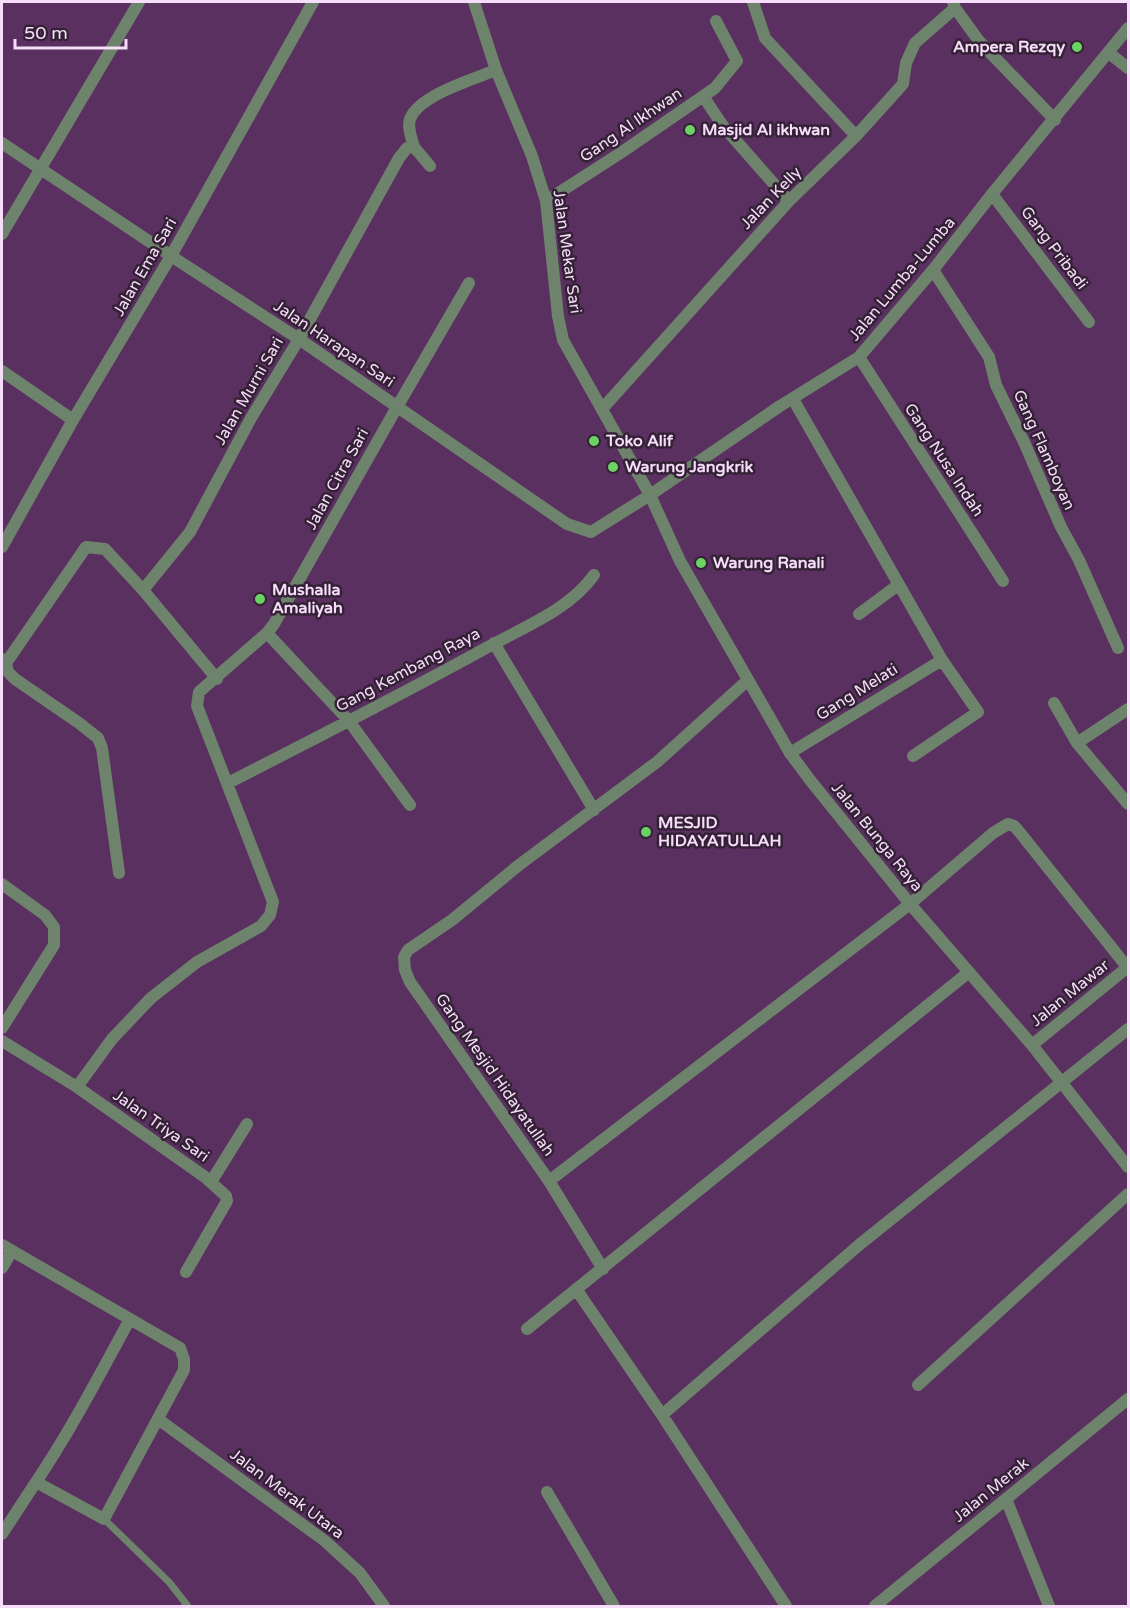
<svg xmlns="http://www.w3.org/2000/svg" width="1130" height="1608" viewBox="0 0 1130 1608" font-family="'Varela Round',sans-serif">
<rect width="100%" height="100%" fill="#59305f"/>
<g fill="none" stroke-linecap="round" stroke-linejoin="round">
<!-- service -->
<path stroke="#6e836c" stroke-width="7" d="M 104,1519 L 169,1582 L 187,1605 L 185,1606"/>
<!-- minor -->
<path stroke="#6e836c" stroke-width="12" d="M 753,2 L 765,38 L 856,136
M 953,2 L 955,8 L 979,41 L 1055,120
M 1109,53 L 1128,68
M 703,96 L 723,126 L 789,201
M 2,143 L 171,256 L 313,2
M 414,147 C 412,139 407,128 410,119 C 419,95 474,79 496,70
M 992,194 L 1089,322
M 546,201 L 622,152 L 715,88 L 737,61 L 716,21
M 2,234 L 139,2
M 933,270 L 989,357 L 996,385 L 1024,442 L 1061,527 L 1079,560 L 1118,648
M 859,357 L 1003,581
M 2,371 L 73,420
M 793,399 L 942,660 L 978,712 L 913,756
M 602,409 L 789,201 L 856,136 L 903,84 L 906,63 L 915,43 L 955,8
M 143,590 L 190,532 L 251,418 L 299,339 L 399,158 L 407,148 L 414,147 L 430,166
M 859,614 L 898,585
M 267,633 L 349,721 L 410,805
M 494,643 L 594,810
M 2,659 L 6,663 L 86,547 L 105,549 L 143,590 L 217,679
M 6,663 L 8,672 L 15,679 L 79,723 L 98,738 L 102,748 L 119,873
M 748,680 L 657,762 L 519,865 L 452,920 L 408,950 L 404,957 L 405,970 L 410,982 L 549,1181 L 910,904 L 993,833 L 1008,824 L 1014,826 L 1017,829 L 1128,968
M 1054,703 L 1077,743 L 1128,804
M 1077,743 L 1128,709
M 790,753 L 942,660
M 228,783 C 314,739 401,695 486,648 C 524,627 569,610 594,575
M 2,1028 L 54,945 L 54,927 L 45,915 L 2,884
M 2,1041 L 77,1087 L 205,1177 L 226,1196 L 227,1201 L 186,1272
M 77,1087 L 112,1039 L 151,998 L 197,962 L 261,926 L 270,915 L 273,902 L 197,706 L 199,692 L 267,633 L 274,624 L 397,407 L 469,283
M 549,1181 L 603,1269
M 211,1182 L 247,1124
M 2,1245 L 180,1348 L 184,1359 L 184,1370 L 104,1519 L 36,1482 L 2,1534
M 2,1268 L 12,1251
M 576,1289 L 662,1415 L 786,1606
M 527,1329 L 969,972
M 918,1385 L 1128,1194
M 662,1415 L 859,1245 L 1128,1029
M 158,1419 L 325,1541 L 360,1573 L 384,1606
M 36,1482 C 71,1430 100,1374 130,1319
M 547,1492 L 614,1606
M 875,1606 L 1006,1499"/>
<!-- tertiary -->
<path stroke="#6e836c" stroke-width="12" d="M 474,2 L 496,70 L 532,156 L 546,201 L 558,316 L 563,340 L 650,495 L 680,561 L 790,753 L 810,780 L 910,904 L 1032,1045 L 1128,1167
M 2,547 L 73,420 L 171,256 L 299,339 L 567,524 L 591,532 L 650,495 L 780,406 L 859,357 L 933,270 L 992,194 L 1128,28
M 1032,1045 L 1128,967
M 1049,1606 L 1006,1499 L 1128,1399"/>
</g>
<!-- markers -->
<g fill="#6ad363" stroke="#342136" stroke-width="2">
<circle cx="1077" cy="47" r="6"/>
<circle cx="690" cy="130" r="6"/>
<circle cx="594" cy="441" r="6"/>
<circle cx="613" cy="467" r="6"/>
<circle cx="701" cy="563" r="6"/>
<circle cx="260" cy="599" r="6"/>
<circle cx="646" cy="832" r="6"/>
</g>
<g text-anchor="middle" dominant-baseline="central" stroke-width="5" stroke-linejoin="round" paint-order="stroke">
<!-- poi labels -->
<g font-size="16" font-weight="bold" fill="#f6ddf9" stroke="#342136" text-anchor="start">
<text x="1065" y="47" text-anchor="end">Ampera Rezqy</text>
<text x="702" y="130">Masjid Al ikhwan</text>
<text x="606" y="441">Toko Alif</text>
<text x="625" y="467">Warung Jangkrik</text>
<text x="713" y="563">Warung Ranali</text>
<text x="272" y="590">Mushalla<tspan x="272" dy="18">Amaliyah</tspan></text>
<text x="658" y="823">MESJID<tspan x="658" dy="18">HIDAYATULLAH</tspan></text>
</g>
<!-- street labels -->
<g font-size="16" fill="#f6ddf9" stroke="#342136">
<text transform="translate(631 125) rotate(-34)">Gang Al Ikhwan</text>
<text transform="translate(771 198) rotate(-46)">Jalan Kelly</text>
<text transform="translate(1054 248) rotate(53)">Gang Pribadi</text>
<text transform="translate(567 252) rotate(82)">Jalan Mekar Sari</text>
<text transform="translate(145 267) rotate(-60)">Jalan Ema Sari</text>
<text transform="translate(902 279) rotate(-50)">Jalan Lumba-Lumba</text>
<text transform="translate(334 344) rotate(34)">Jalan Harapan Sari</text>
<text transform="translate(249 391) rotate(-60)">Jalan Murni Sari</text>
<text transform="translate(1044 450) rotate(66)">Gang Flamboyan</text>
<text transform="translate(944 460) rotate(57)">Gang Nusa Indah</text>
<text transform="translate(337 479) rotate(-61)">Jalan Citra Sari</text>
<text transform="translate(408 670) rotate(-28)">Gang Kembang Raya</text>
<text transform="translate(857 692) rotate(-32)">Gang Melati</text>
<text transform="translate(877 837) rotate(51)">Jalan Bunga Raya</text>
<text transform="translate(1070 993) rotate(-39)">Jalan Mawar</text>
<text transform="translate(495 1075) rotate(55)">Gang Mesjid Hidayatullah</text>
<text transform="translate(161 1126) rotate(35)">Jalan Triya Sari</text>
<text transform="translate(991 1490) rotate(-39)">Jalan Merak</text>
<text transform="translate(287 1494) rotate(37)">Jalan Merak Utara</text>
</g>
</g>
<!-- border -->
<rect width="1130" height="1608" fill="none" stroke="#f6ddf9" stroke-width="6"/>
<!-- scale -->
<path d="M15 39v9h111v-9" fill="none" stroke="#f6ddf9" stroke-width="3"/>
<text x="24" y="39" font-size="18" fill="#f6ddf9" stroke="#342136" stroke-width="4.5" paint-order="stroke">50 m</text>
</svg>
